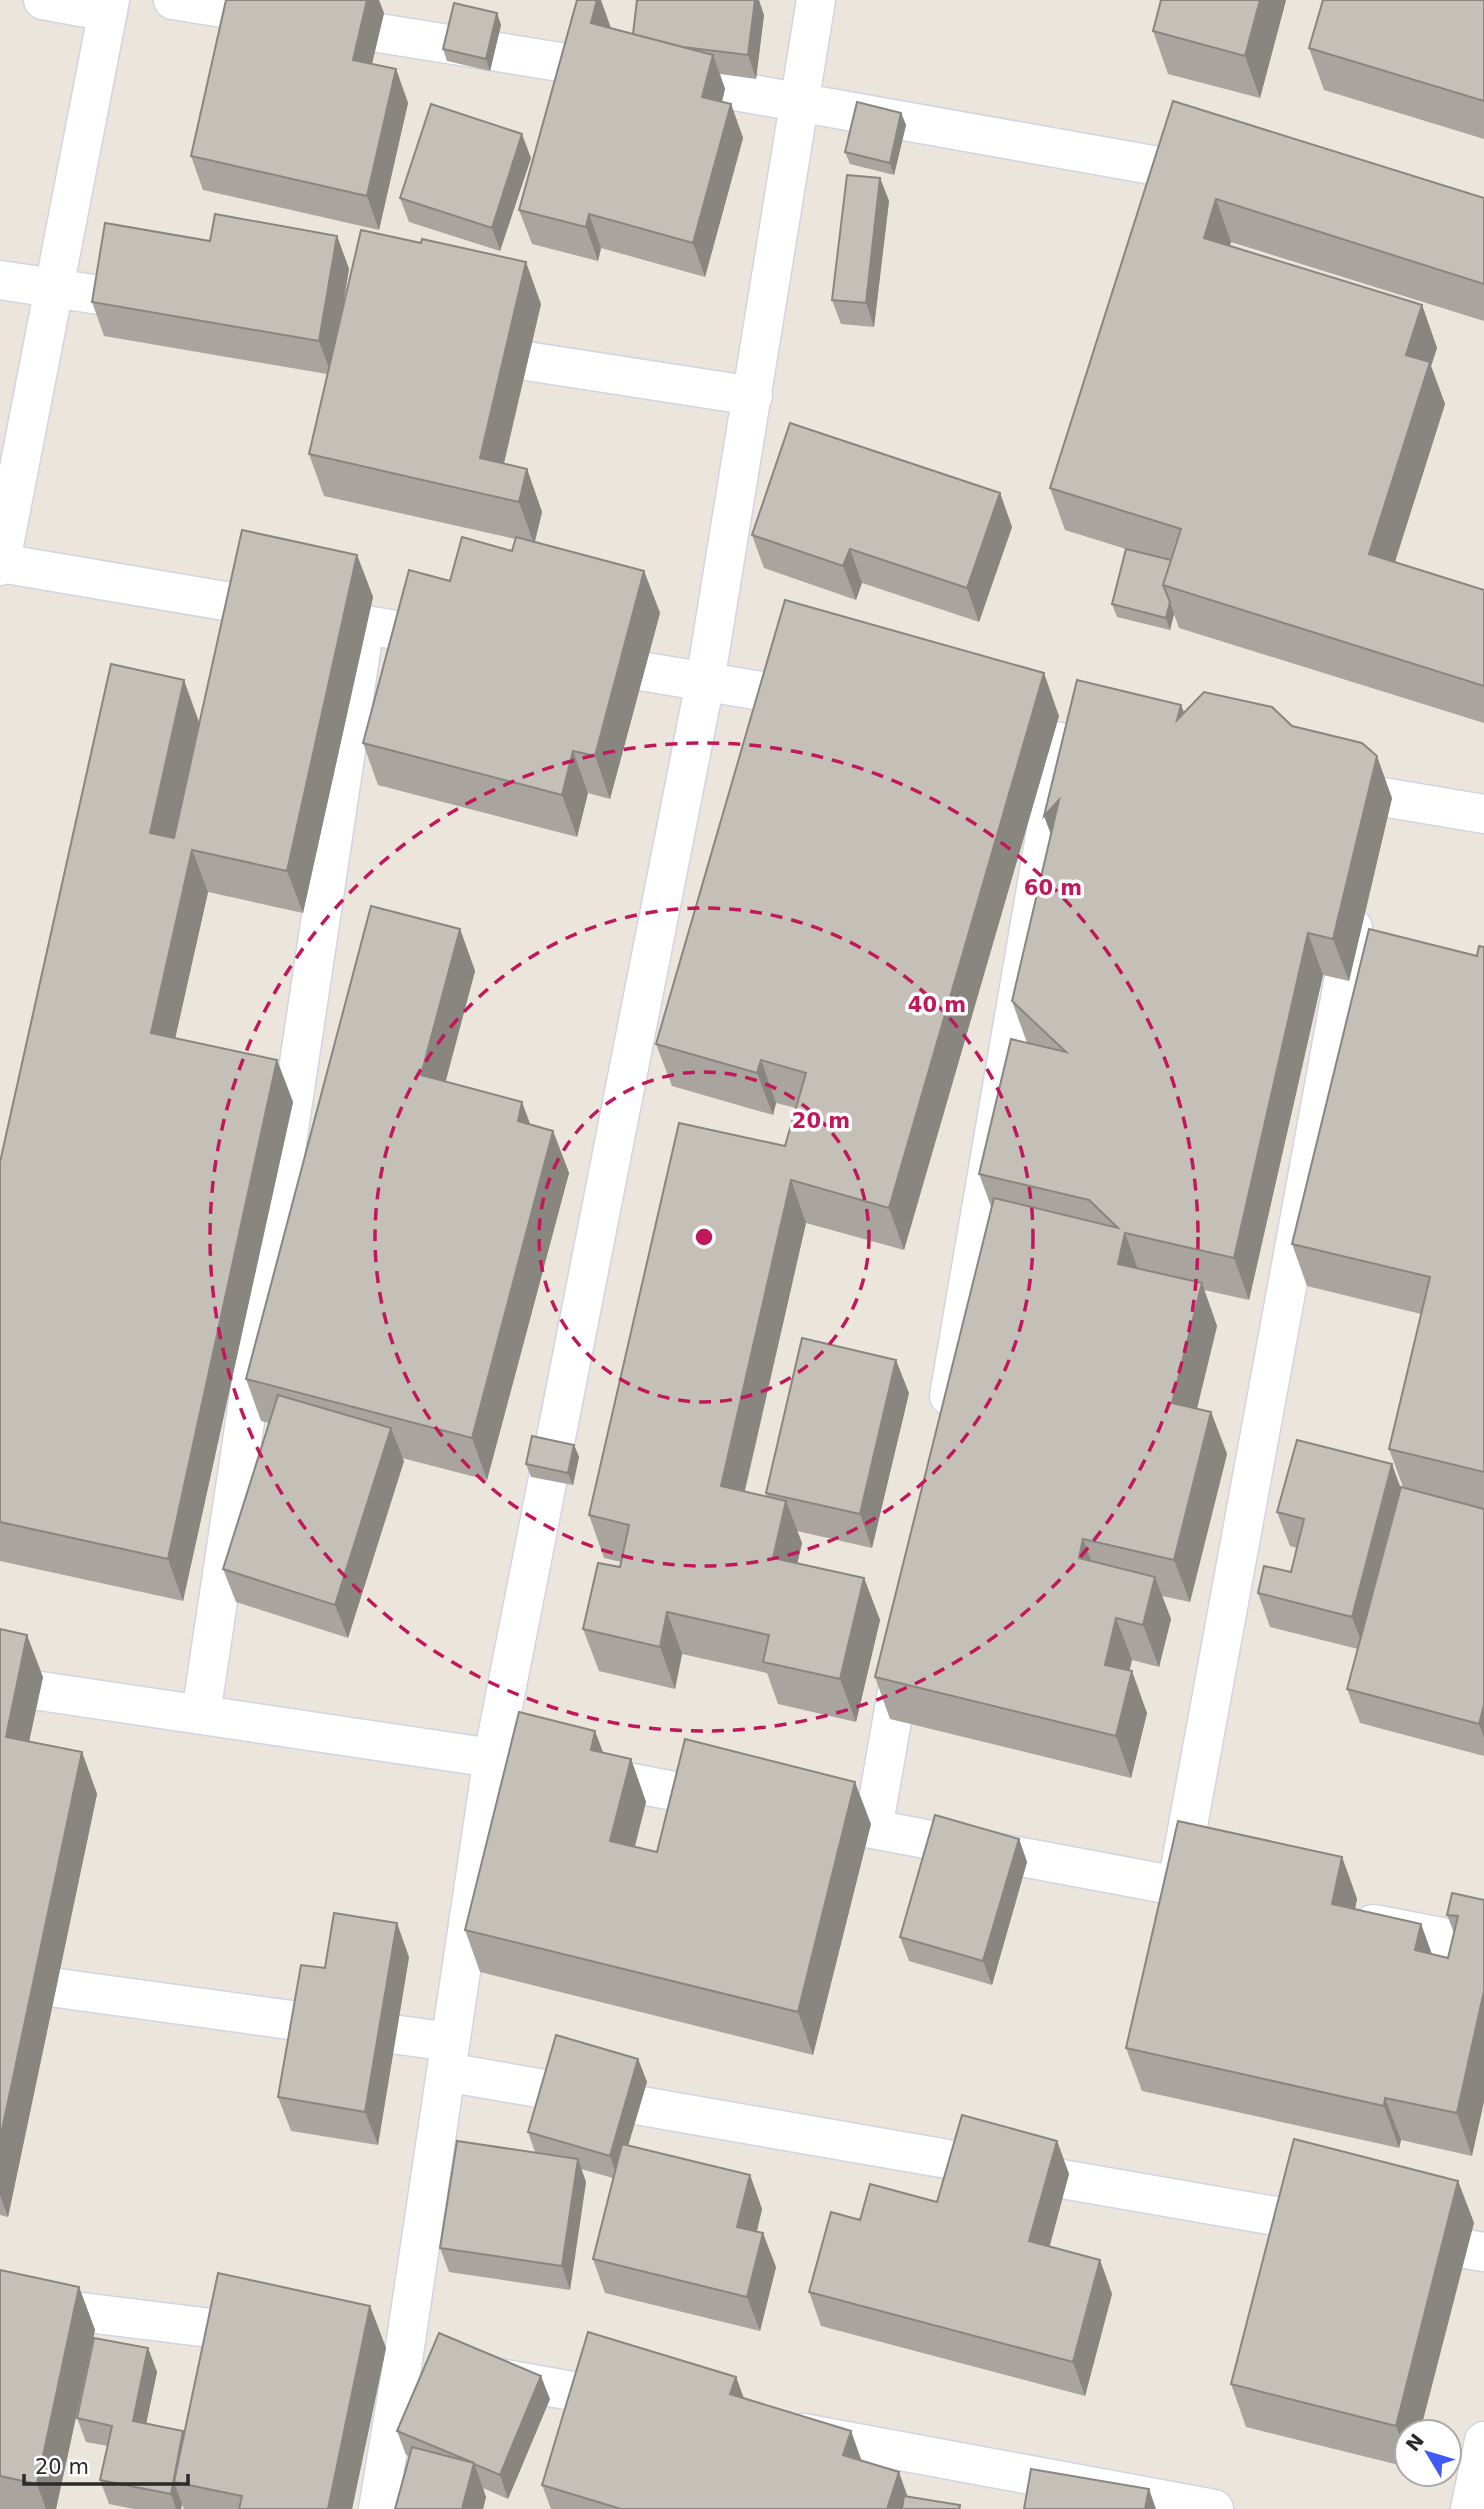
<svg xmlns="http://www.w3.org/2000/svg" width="1484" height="2509" viewBox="0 0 1484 2509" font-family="'DejaVu Sans',sans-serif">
<rect width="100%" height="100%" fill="#ebe5dc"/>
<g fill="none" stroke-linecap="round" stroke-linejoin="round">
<!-- minor casing -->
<g stroke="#d1d4e2" stroke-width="41">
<path id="minor" d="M 43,0 L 108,12
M 173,0 L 610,70
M 673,80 L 1203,174
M 0,280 L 146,302
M 475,353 L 753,396
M 0,563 L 443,638
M 0,566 L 110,0
M 592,663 L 809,699
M 999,732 L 1113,751
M 1341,790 L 1484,814
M 949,1396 L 1056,772
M 0,1685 L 519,1762
M 201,1714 L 365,624
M 589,1775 L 722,1800
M 819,1819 L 1214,1893
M 873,1829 L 901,1669
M 1179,1874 L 1353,928
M 1373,1924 L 1484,1945
M 0,1980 L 450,2042
M 446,2072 L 1327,2225
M 1414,2240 L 1484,2252
M 0,2302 L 258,2334
M 493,2377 L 623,2400
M 803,2433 L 1214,2509
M 378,2509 L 403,2360 L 493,1757 L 705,682 L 816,0
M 1470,2509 L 1484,2441"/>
</g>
<!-- minor -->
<use href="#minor" stroke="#fff" stroke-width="38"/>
</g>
<!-- wall -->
<path fill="#a9a49d" d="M 1161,0 L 1286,0 L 1260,98 L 1168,74 L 1153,31 Z
M 1484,0 L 1484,139 L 1324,90 L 1309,48 Z
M 384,13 L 372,64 L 396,69 L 408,103 L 379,230 L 203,190 L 191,156 Z
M 497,13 L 501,25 L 490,71 L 447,61 L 443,49 Z
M 764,15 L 756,79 L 720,74 L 725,89 L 722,102 L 731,104 L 743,138 L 705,277 L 601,248 L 598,261 L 532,244 L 519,210 L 611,28 L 633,34 Z
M 1173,101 L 1484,198 L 1484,321 L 1231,242 L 1230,246 L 1422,305 L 1437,348 L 1431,366 L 1445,404 L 1395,562 L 1484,590 L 1484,723 L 1179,628 L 1174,614 L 1170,630 L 1117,617 L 1112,604 L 1126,549 L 1065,530 L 1050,488 Z
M 901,113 L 906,125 L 894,175 L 850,164 L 845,152 Z
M 531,158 L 500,251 L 409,222 L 400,198 Z
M 880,178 L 889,201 L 874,327 L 841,324 L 832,300 Z
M 337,236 L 349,269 L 343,307 L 541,304 L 504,464 L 527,469 L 542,512 L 535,542 L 644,571 L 660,613 L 610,799 L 588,793 L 577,837 L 378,785 L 363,743 L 450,581 L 512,551 L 515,539 L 324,496 L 309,454 L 327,374 L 104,336 L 92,302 Z
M 1000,493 L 1012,527 L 979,622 L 862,583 L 856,600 L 764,568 L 752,535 Z
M 357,555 L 373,597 L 303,913 L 208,892 L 175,1038 L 277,1060 L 293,1102 L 183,1601 L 0,1561 L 0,1162 L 199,722 Z
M 1181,705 L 1184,713 L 1292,726 L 1392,798 L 1349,981 L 1323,975 L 1249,1300 L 1204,1290 L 1217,1326 L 1197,1409 L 1211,1412 L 1227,1454 L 1190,1602 L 1162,1596 L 1171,1619 L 1159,1667 L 1132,1660 L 1129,1671 L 1147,1713 L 1131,1778 L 890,1719 L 875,1677 L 992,1209 L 979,1174 L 1027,1043 L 1012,1001 Z
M 1059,716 L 904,1250 L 806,1223 L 745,1491 L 767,1496 L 766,1493 L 909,1393 L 872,1548 L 797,1531 L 802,1543 L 797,1563 L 864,1578 L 880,1620 L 856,1722 L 778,1704 L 767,1673 L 682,1654 L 675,1689 L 599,1671 L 583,1629 L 620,1567 L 621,1562 L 604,1558 L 589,1515 L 785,1146 L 796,1108 L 776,1103 L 773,1115 L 672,1086 L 656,1044 Z
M 460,929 L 475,971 L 445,1082 L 530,1124 L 553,1131 L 569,1173 L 487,1480 L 402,1458 L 404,1461 L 348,1638 L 236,1602 L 223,1569 L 269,1423 L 261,1421 L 246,1379 Z
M 1484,947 L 1484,1756 L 1360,1723 L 1347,1689 L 1358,1649 L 1270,1627 L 1258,1593 L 1291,1572 L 1297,1548 L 1290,1546 L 1277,1512 L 1401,1489 L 1403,1487 L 1389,1449 L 1421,1314 L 1307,1286 L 1292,1244 Z
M 574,1445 L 579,1457 L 573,1485 L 531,1477 L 526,1464 Z
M 0,1629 L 43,1677 L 29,1741 L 82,1752 L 97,1794 L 8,2217 L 0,2215 Z
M 603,1753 L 631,1759 L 646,1802 L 635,1847 L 657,1852 L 871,1824 L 813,2055 L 480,1972 L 465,1930 Z
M 1019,1839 L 1027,1862 L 992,1985 L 909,1961 L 900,1937 Z
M 1342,1857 L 1357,1899 L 1355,1909 L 1421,1924 L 1432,1954 L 1448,1958 L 1454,1933 L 1447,1915 L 1484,1900 L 1472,2156 L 1401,2140 L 1399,2148 L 1142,2091 L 1126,2048 Z
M 409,1957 L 378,2145 L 291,2131 L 278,2097 L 325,1968 Z
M 638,2059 L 647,2082 L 628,2145 L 750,2175 L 762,2209 L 757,2232 L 776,2267 L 760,2331 L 605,2293 L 593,2259 L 613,2178 L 581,2169 L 586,2182 L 570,2290 L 449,2272 L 440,2248 L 535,2152 L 528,2132 Z
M 1057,2141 L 1069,2174 L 1049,2247 L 1100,2260 L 1112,2294 L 1085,2396 L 821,2326 L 809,2292 L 860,2220 L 937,2202 Z
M 1458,2181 L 1474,2223 L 1407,2432 L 1407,2467 L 1246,2427 L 1231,2384 Z
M 0,2270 L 79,2287 L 95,2330 L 56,2509 L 0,2509 Z
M 370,2306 L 386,2348 L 352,2509 L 184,2509 L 182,2504 L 181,2509 L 134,2509 L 109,2504 L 100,2480 L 108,2446 L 86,2442 L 77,2418 L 148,2348 L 157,2372 L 146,2423 L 184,2433 Z
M 736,2377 L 744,2398 L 851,2431 L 861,2460 L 908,2497 L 960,2505 L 961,2509 L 551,2509 L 542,2485 Z
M 550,2399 L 508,2499 L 483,2488 L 486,2497 L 483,2509 L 395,2509 L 409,2456 L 406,2455 L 397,2431 Z"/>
<!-- shaded-wall -->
<path fill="#898680" d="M 367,0 L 379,0 L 384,13 L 365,93 L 353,60 Z
M 597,0 L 601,0 L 611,28 L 603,57 L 591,23 Z
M 755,0 L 759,0 L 764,15 L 756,79 L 748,55 Z
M 1260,0 L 1286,0 L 1260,98 L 1245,56 Z
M 497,13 L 501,25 L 490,71 L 486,59 Z
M 713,55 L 725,89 L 714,131 L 702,97 Z
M 396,69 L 408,103 L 379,230 L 367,196 Z
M 731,104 L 743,138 L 705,277 L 693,243 Z
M 901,113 L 906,125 L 894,175 L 890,163 Z
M 522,134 L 531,158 L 500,251 L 492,228 Z
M 880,178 L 889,201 L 874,327 L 866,303 Z
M 1216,199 L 1231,242 L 1219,280 L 1204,238 Z
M 589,214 L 601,248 L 598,261 L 586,227 Z
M 337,236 L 349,269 L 331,374 L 319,341 Z
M 526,262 L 541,304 L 496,496 L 480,458 Z
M 1422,305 L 1437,348 L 1431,366 L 1445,404 L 1384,596 L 1369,554 L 1406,355 Z
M 527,469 L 542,512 L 534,544 L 519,502 Z
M 1000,493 L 1012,527 L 979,622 L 967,588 Z
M 850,549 L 862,583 L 856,600 L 843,566 Z
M 357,555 L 373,597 L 303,913 L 287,871 Z
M 644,571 L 660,613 L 610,799 L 595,756 Z
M 1170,602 L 1174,614 L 1170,630 L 1166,618 Z
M 1044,673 L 1059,716 L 904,1250 L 889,1208 Z
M 184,680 L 199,722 L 166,875 L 150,833 Z
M 1181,705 L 1197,747 L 1177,720 Z
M 573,751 L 588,793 L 577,837 L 562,795 Z
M 1377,756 L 1392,798 L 1349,981 L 1333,939 Z
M 1059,800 L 1060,859 L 1044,816 Z
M 192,850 L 208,892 L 167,1075 L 151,1033 Z
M 460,929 L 475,971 L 436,1118 L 421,1075 Z
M 1308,933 L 1323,975 L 1249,1300 L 1234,1258 Z
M 277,1060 L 293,1102 L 183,1601 L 168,1559 Z
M 761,1060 L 776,1103 L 773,1115 L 757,1073 Z
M 522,1102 L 538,1145 L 518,1121 Z
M 553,1131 L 569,1173 L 487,1480 L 472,1438 Z
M 791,1180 L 806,1223 L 736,1528 L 721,1486 Z
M 1125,1233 L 1140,1275 L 1118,1264 Z
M 1202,1283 L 1217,1326 L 1188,1445 L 1172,1403 Z
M 896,1360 L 909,1393 L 872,1548 L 860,1514 Z
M 1211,1412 L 1227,1454 L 1190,1602 L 1174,1560 Z
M 391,1428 L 404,1461 L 348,1638 L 335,1605 Z
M 574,1445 L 579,1457 L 573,1485 L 568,1473 Z
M 1392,1464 L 1404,1497 L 1365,1651 L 1352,1617 Z
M 786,1501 L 802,1543 L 789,1600 L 773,1558 Z
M 1083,1539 L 1099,1581 L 1079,1558 Z
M 1155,1577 L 1171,1619 L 1159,1667 L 1143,1625 Z
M 864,1578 L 880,1620 L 856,1722 L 840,1679 Z
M 667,1612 L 682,1654 L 675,1689 L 660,1647 Z
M 1116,1618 L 1132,1660 L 1121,1707 L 1105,1665 Z
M 27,1635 L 43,1677 L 21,1779 L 6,1737 Z
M 1132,1671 L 1147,1713 L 1131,1778 L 1116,1736 Z
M 1484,1705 L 1484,1738 L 1479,1724 Z
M 595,1731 L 611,1773 L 591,1750 Z
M 82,1752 L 97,1794 L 8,2217 L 0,2195 L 0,2139 Z
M 631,1759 L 646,1802 L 625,1883 L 610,1841 Z
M 855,1782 L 871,1824 L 813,2055 L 798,2012 Z
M 1019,1839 L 1027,1862 L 992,1985 L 983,1961 Z
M 1342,1857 L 1357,1899 L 1347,1946 L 1332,1904 Z
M 397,1923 L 409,1957 L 378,2145 L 365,2112 Z
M 1421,1924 L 1436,1966 L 1415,1950 Z
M 1484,1991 L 1484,2102 L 1472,2156 L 1457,2113 Z
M 638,2059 L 647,2082 L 618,2180 L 610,2156 Z
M 1385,2098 L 1401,2140 L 1399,2148 L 1384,2106 Z
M 1057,2141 L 1069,2174 L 1042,2275 L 1029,2241 Z
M 578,2159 L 586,2182 L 570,2290 L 562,2266 Z
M 750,2175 L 762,2209 L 749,2261 L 737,2227 Z
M 1458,2181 L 1474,2223 L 1420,2432 L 1407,2432 L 1407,2457 L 1396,2426 Z
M 763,2233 L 776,2267 L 760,2331 L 747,2297 Z
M 1100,2260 L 1112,2294 L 1085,2396 L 1073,2362 Z
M 79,2287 L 95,2330 L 56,2509 L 46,2509 L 37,2484 Z
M 370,2306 L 386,2348 L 352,2509 L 328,2509 Z
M 148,2348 L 157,2372 L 142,2444 L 133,2421 Z
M 541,2376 L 550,2399 L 508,2499 L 500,2475 Z
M 736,2377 L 751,2419 L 730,2394 Z
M 183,2431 L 192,2454 L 174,2482 L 182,2504 L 181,2509 L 176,2509 L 171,2494 Z
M 851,2431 L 866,2473 L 843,2455 Z
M 474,2463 L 486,2497 L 483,2509 L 462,2509 Z
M 899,2472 L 912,2509 L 887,2509 Z
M 1149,2489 L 1156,2509 L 1145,2509 Z"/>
<!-- building -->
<path fill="#c4bfb7" stroke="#898680" stroke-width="2" d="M 226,0 L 367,0 L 353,60 L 396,69 L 367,196 L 191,156 Z
M 577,0 L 597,0 L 591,23 L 713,55 L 702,97 L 731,104 L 693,243 L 589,214 L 586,227 L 519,210 Z
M 637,0 L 755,0 L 748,55 L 683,47 L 633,34 Z
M 1161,0 L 1260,0 L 1245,56 L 1153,31 Z
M 1323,0 L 1484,0 L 1484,101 L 1309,48 Z
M 454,3 L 497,13 L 486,59 L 443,49 Z
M 1173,101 L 1484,198 L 1484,284 L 1216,199 L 1204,238 L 1422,305 L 1406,355 L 1430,362 L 1369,554 L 1484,590 L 1484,686 L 1163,585 L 1181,529 L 1050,488 Z
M 857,102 L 901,113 L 890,163 L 845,152 Z
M 431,104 L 522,134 L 492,228 L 400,198 Z
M 847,175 L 880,178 L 866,303 L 832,300 Z
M 215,214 L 337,236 L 319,341 L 92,302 L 105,223 L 210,241 Z
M 361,230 L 421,243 L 422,239 L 526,262 L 480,458 L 527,469 L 519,502 L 309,454 Z
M 790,423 L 1000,493 L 967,588 L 850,549 L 843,566 L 752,535 Z
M 242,530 L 357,555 L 287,871 L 192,850 L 151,1033 L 277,1060 L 168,1559 L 0,1522 L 0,1162 L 111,664 L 184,680 L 150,833 L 174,838 Z
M 462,537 L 512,551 L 516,537 L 644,571 L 595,756 L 573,751 L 562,795 L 363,743 L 409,570 L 450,581 Z
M 1126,549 L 1171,560 L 1163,585 L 1170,602 L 1166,618 L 1112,604 Z
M 785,600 L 1044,673 L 889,1208 L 791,1180 L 721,1486 L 786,1501 L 773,1558 L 864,1578 L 840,1679 L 763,1662 L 769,1635 L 667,1612 L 660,1647 L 583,1629 L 598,1563 L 620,1567 L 629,1525 L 589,1515 L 679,1123 L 785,1146 L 806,1073 L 761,1060 L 757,1073 L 656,1044 Z
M 1077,680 L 1181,705 L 1177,720 L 1204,692 L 1272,707 L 1292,726 L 1362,743 L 1377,756 L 1333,939 L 1308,933 L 1234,1258 L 1125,1233 L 1118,1264 L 1202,1283 L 1172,1403 L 1211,1412 L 1174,1560 L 1083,1539 L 1079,1558 L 1155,1577 L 1143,1625 L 1116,1618 L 1105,1665 L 1132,1671 L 1116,1736 L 875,1677 L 994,1198 L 1118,1228 L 1089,1200 L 979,1174 L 1011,1039 L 1066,1052 L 1012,1001 L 1059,800 L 1044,816 Z
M 371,906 L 460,929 L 421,1075 L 522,1102 L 518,1121 L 553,1131 L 472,1438 L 246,1379 Z
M 1369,929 L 1477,956 L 1479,946 L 1484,947 L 1484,1472 L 1389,1449 L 1430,1277 L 1292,1244 Z
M 802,1338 L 896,1360 L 860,1514 L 766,1493 Z
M 278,1395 L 391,1428 L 335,1605 L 223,1569 Z
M 532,1436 L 574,1445 L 568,1473 L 526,1464 Z
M 1297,1440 L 1392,1464 L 1352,1617 L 1258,1593 L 1264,1566 L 1291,1572 L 1304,1519 L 1277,1512 Z
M 1401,1487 L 1484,1509 L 1484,1705 L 1479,1724 L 1347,1689 Z
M 0,1629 L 27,1635 L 6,1737 L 82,1752 L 0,2139 Z
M 519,1712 L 595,1731 L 591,1750 L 631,1759 L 610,1841 L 657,1852 L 685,1739 L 855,1782 L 798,2012 L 465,1930 Z
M 935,1815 L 1019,1839 L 983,1961 L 900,1937 Z
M 1178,1821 L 1342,1857 L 1332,1904 L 1421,1924 L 1415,1950 L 1448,1958 L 1458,1916 L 1447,1915 L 1452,1893 L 1484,1900 L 1484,1991 L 1457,2113 L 1385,2098 L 1384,2106 L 1126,2048 Z
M 334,1913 L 397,1923 L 365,2112 L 278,2097 L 301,1965 L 325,1968 Z
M 556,2035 L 638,2059 L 610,2156 L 528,2132 Z
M 962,2115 L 1057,2141 L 1029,2241 L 1100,2260 L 1073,2362 L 809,2292 L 831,2212 L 860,2220 L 870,2184 L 937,2202 Z
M 1294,2139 L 1458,2181 L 1396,2426 L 1231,2384 Z
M 457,2141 L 578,2159 L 562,2266 L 440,2248 Z
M 622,2144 L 750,2175 L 737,2227 L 763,2233 L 747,2297 L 593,2259 Z
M 0,2270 L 79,2287 L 37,2484 L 0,2476 Z
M 218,2273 L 370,2306 L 328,2509 L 239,2509 L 242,2496 L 174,2482 Z
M 588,2332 L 736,2377 L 730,2394 L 851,2431 L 843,2455 L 899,2472 L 887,2509 L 621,2509 L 542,2485 Z
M 439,2333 L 541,2376 L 500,2475 L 474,2464 L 474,2463 L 397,2431 Z
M 94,2338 L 148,2348 L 133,2421 L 183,2431 L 171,2494 L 100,2480 L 112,2426 L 77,2418 Z
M 412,2447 L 474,2463 L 462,2509 L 395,2509 Z
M 1031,2469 L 1149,2489 L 1145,2509 L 1024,2509 Z
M 904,2496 L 960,2505 L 959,2509 L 902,2509 Z"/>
<!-- distance rings -->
<g fill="none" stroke="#c2185b" stroke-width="3.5" stroke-dasharray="12 9">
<circle cx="704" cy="1237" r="165"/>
<circle cx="704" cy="1237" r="329"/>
<circle cx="704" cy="1237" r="494"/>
</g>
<circle cx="704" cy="1237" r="10" fill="#c2185b" stroke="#fff" stroke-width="3.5"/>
<g font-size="21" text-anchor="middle" font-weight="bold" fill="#c2185b" stroke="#fff" stroke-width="7" stroke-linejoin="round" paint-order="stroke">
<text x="1053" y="895">60 m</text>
<text x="937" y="1012">40 m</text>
<text x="821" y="1128">20 m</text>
</g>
<!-- north arrow -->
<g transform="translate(1428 2453) rotate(308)"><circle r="33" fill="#ffffff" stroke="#aaaaaa" stroke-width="2"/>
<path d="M0-5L12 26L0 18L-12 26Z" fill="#405bf4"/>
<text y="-10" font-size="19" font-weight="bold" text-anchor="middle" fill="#2a2a2a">N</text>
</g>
<!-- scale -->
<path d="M24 2474v10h164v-10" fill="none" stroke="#2a2a2a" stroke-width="3.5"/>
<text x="35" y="2474" font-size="21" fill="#2a2a2a" stroke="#ffffff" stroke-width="5" paint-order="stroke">20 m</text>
</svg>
